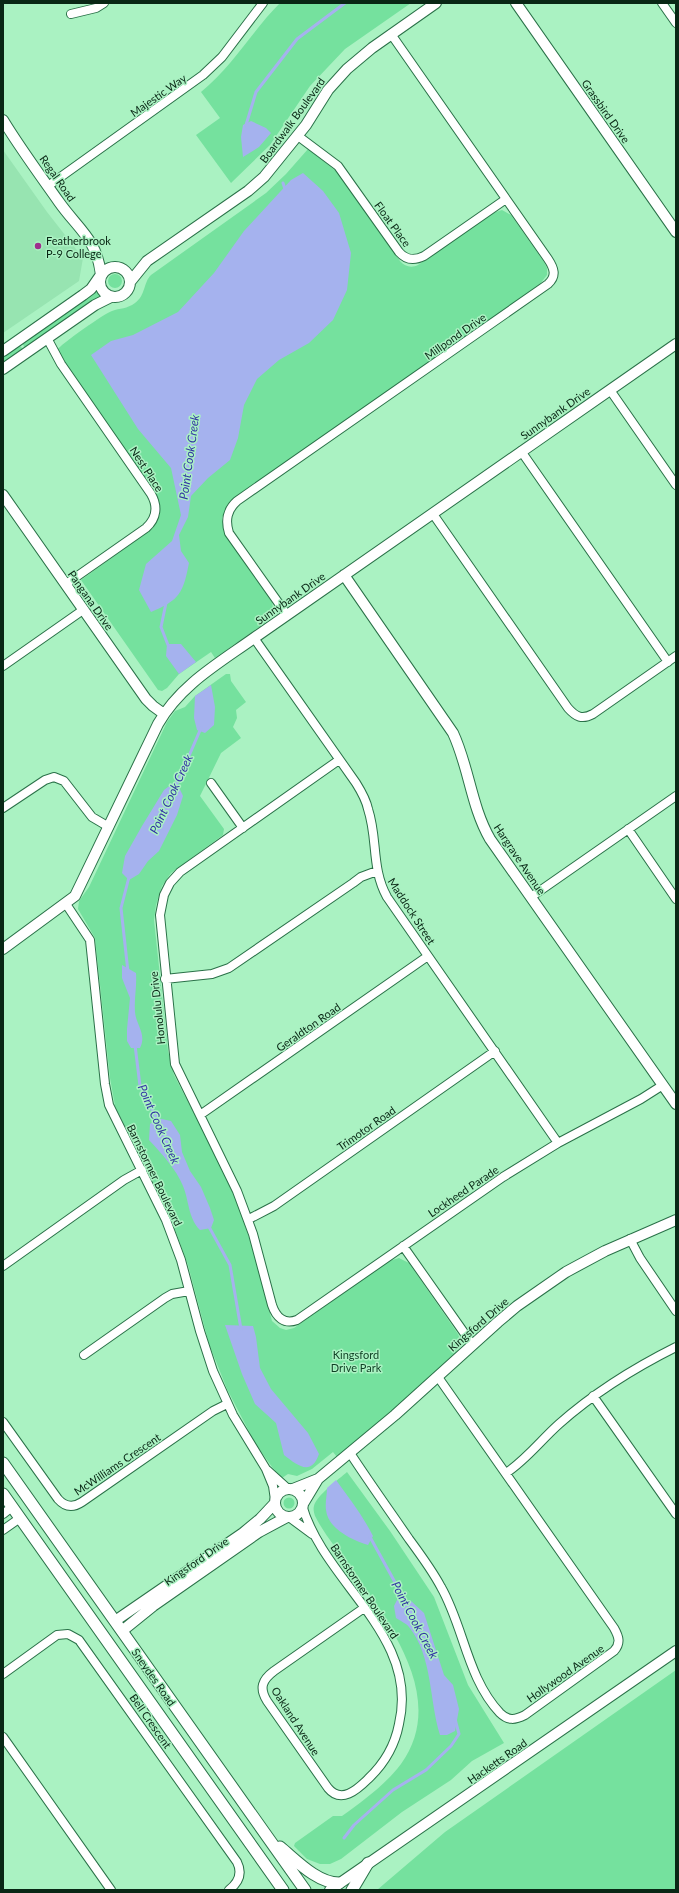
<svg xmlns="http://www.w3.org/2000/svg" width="679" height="1893" viewBox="0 0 679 1893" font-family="Lato,sans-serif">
<rect width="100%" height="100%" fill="#aaf2c2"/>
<!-- built -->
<path fill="#97e4b1" d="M 3,150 L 47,212 L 83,258 L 79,281 L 3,333 Z"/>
<!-- green -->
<path fill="#75e19e" d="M 280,3 L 411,3 L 345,49 L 310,86 L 270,145 L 231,183 L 196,135 L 220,118 L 201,92 C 233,66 252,31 280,3 Z
M 308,149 L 336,171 L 400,261 C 405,267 412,268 418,265 L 493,213 L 502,210 L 511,215 L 544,262 L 547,268 L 547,275 L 540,284 L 228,504 L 222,518 L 224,533 L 272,602 L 274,613 L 265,623 L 215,658 L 211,652 L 179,674 L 167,688 L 162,691 L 158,690 L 81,580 L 153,528 L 160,514 L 159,500 L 57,350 C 61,344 105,313 112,311 C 120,308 127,309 135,303 C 146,295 143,283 151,275 L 266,193 L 286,174 Z
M108 281a7 7 0 1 1 14 0a7 7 0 1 1-14 0Z
M 96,289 L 101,297 L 25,348 L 22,343 Z
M 19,345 L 23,349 L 3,365 L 3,354 Z
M 226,674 L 230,674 L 231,681 L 246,702 L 236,710 L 237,718 L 233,727 L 241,738 L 221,753 L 200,796 L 224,829 L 223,835 L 171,873 L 162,886 L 156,905 L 154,920 L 168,1051 L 174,1075 L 221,1166 L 238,1205 L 256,1258 L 272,1321 L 280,1328 L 286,1330 L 294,1328 L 389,1261 L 399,1258 L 409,1263 L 458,1334 L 461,1342 L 455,1353 L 393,1410 L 337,1457 L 333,1452 L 312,1469 L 297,1476 L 288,1474 L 282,1478 L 272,1467 L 255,1443 L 227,1389 L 209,1344 L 188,1265 L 170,1216 L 115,1106 L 110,1078 L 95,938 L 78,909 L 79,901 L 89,887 L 167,722 L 175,711 L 185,707 L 195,696 Z
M 347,1472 L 390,1531 L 434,1597 L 468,1685 L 504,1743 L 472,1761 L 451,1780 L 402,1812 L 341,1859 L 330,1864 L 320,1864 L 307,1859 L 294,1846 L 295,1843 L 333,1816 L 342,1816 C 363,1801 385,1785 401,1764 C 449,1697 387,1621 349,1566 C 338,1550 324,1534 315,1516 C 314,1513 313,1509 314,1506 C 316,1496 339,1479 347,1472 Z
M283.5 1503a5.5 5.5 0 1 1 11 0a5.5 5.5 0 1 1-11 0Z
M 676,1670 L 676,1890 L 377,1890 L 445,1832 Z"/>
<!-- water -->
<path fill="#a5b2ee" d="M 251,121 L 266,128 L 271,133 L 259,147 L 243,157 L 241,137 L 243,125 Z
M 303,173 L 323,191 L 339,213 L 351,253 L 347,290 L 333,320 L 309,343 L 279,360 L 257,379 L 244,405 L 238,438 L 230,460 L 208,478 L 191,496 L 188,517 L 179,535 L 181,551 L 189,563 C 183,593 180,600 151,612 L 139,590 L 146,564 L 172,541 L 181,515 L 171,468 L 138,429 L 91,355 L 111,341 L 133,335 L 178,312 L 214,273 L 244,231 L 291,180 Z
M 167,644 L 181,644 L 196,662 L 179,674 L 166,656 Z
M 211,685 L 215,707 L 214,725 L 205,733 L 197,730 L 194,718 L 195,696 Z
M 176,781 L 183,796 L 177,815 L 159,851 L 148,861 L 139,874 L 129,880 L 122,873 L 125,856 L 142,826 L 164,790 Z
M 122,965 L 136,973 C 137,986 134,999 135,1012 C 136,1025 147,1034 140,1048 L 131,1048 L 127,1041 L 127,1029 L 130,998 L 122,978 Z
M 157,1118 L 171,1121 L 180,1135 L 182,1152 L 190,1171 L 201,1187 L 210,1208 L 214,1220 L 211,1228 L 200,1230 C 188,1218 189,1200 183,1186 C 176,1169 162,1154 149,1140 L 150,1124 Z
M 225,1325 L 253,1326 L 256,1337 L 260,1368 L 271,1389 L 308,1433 L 319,1454 C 311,1477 297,1465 284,1455 L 276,1423 L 255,1404 L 242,1374 Z
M 336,1480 C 349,1498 363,1516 373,1536 L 368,1545 C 352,1540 328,1529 326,1510 C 325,1503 327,1495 327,1488 Z
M 397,1600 L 411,1601 L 424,1613 L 444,1675 L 453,1685 L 459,1709 L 455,1731 L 447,1735 L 440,1735 C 429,1700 433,1657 409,1627 C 406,1623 400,1621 396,1618 L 394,1606 Z"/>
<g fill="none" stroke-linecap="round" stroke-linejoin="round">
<!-- stream -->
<path stroke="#a5b2ee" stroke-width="3" d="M 247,127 L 246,125 L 256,92 L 297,39 L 345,3
M 283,183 L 285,189
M 166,603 L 161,627 L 168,645
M 176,786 L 201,728
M 128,972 L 121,908 L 129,877
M 135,1045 L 140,1086 L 158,1121
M 208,1225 L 230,1265 L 241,1329
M 370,1537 L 407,1604
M 344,1838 L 354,1825 L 393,1790 L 426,1770 L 451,1746 L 459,1734 L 455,1719"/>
<!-- minor casing -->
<g stroke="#2a7148" stroke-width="10">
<path id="minor" d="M 662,3 L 676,23
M 71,14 L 96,8 L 104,3
M 298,136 L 338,166 L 399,252 C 406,260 414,261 424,256 L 506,199
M 48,186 L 203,75 L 222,57 L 263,3
M 47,338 L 61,364 L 151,494 C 158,506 157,518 146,528 L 66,584
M 610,390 L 676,485
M 521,451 L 668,662
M 433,514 L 568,708 C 576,717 582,720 593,714 L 676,656
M 287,615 L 229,533 C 225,520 227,510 237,501 L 548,284 C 557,276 554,268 548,259 L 391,34
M 254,638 L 356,783 C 361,791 366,799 368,809 C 378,839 371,868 387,897 L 558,1143
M 3,666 L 83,610
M 339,760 L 180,872 L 170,883 L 164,895 L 160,915 L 175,1064 L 237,1191 L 253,1234 L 272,1305 C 276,1317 284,1325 297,1320 L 503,1177 L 558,1143 L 641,1099 L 663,1085
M 211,783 L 243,828
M 3,808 L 45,780 L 54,777 L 64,781 L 92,817 L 109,827
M 628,829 L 676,899
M 531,897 L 676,796
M 66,904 L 90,940 L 105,1084 L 109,1105 L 166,1220 L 181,1260 L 200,1331 L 213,1371 L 233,1415 L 266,1469 L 273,1486 L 275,1500
M 165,979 L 212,974 L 229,968 L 353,883 L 361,877 L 377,871
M 200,1115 L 428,956
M 249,1219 L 274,1206 L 495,1051
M 630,1239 L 640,1258 L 676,1311
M 403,1246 L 472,1344
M 3,1266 L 124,1180 L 142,1170
M 84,1355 L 165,1298 L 172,1294 L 189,1291
M 593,1396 L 676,1514
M 3,1422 L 58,1499 C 65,1507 73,1508 82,1502 L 213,1411 L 227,1404
M 350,1453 C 369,1482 389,1510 409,1539 C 420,1554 432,1570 441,1587 C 464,1627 467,1678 500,1713 C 508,1721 515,1720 525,1715 L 614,1651 C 621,1643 619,1637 614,1628 L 438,1377
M 267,1470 L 288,1489
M 506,1473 C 526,1460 541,1440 559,1424 C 595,1392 634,1368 676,1347
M 302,1505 C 324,1583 420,1635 399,1724 C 395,1745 384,1764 368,1779 C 357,1790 341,1804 328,1788 L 267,1701 C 259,1688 262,1680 274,1671 L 364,1608
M 3,1514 L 12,1507
M 289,1517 L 312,1534
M 3,1530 L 20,1518
M 3,1674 L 57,1635 L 68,1634 L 79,1640 L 237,1862 C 243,1874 238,1883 229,1890
M 3,1737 L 111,1890"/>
</g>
<!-- tertiary casing -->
<g stroke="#2a7148" stroke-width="12">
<path id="tertiary" d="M 516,3 L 676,232
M 3,120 C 20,148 40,175 59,202 C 78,229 97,239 101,275
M100 282a15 15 0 1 1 30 0a15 15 0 1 1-30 0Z
M 130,282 L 147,261 L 248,191 L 264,177 L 306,125 L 328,90 L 347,69 L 372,48 L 436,3
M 3,351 L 83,295 L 91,289 L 100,276
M 3,369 L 95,305 L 111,297
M 3,495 L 146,699 L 153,706 L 164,714
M 344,575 L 453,733 C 469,767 471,806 490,839 L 676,1104
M 3,949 L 75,896 L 158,724 C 180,685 219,663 254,638 L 676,344
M 293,1489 L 318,1479
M275 1503a14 14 0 1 1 28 0a14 14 0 1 1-28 0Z
M 303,1504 L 318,1479 L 395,1415 L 498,1322 L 517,1306 L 566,1272 L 605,1251 L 676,1220
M 115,1621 L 243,1533 L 260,1519 L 275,1503
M 122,1631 L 153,1606 L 259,1532 L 287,1517
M 330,1890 L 676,1651"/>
</g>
<!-- secondary casing -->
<g stroke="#2a7148" stroke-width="13">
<path id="secondary" d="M 3,1463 L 305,1890
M 3,1494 L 283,1890
M 280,1847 C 296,1860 317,1883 339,1883
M 352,1890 L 368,1863"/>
</g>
<!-- minor -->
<use href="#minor" stroke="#fff" stroke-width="8"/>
<!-- tertiary -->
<use href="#tertiary" stroke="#fff" stroke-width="10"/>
<!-- secondary -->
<use href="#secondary" stroke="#fff" stroke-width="11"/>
</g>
<!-- markers -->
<circle fill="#9e2f8d" stroke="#aaf2c2" stroke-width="1.5" cx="38" cy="246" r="4"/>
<g text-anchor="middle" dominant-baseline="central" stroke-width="3" stroke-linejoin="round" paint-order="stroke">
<!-- street labels -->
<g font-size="11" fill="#092715" stroke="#aaf2c2">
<text transform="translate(158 95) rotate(-35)">Majestic Way</text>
<text transform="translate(606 111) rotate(55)">Grassbird Drive</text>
<text transform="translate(292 120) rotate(-54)">Boardwalk Boulevard</text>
<text transform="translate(58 178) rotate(55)">Regal Road</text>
<text transform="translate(393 224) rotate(54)">Float Place</text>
<text transform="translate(455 336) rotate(-35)">Millpond Drive</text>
<text transform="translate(555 413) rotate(-35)">Sunnybank Drive</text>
<text transform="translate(147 469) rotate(57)">Nest Place</text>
<text transform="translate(290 598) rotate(-35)">Sunnybank Drive</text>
<text transform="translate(91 600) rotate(55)">Pangana Drive</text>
<text transform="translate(520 859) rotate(56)">Hargrave Avenue</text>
<text transform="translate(412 911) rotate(57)">Maddock Street</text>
<text transform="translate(157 1008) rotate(-96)">Honolulu Drive</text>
<text transform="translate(308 1027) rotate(-35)">Geraldton Road</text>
<text transform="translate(366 1128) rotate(-35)">Trimotor Road</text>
<text transform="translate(155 1175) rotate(64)">Barnstormer Boulevard</text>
<text transform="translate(463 1191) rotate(-34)">Lockheed Parade</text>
<text transform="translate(478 1324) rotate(-41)">Kingsford Drive</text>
<text transform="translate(117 1464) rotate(-34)">McWilliams Crescent</text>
<text transform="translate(196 1561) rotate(-35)">Kingsford Drive</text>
<text transform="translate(365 1591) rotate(56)">Barnstormer Boulevard</text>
<text transform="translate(565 1673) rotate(-35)">Hollywood Avenue</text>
<text transform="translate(154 1677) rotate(55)">Sneydes Road</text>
<text transform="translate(151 1721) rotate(55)">Bell Crescent</text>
<text transform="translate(296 1721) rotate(57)">Oakland Avenue</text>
<text transform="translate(497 1761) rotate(-35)">Hacketts Road</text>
</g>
<!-- poi labels -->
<g font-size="11" fill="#092715" stroke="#aaf2c2" text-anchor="start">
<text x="46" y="240">Featherbrook<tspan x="46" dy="13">P-9 College</tspan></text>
</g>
<!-- park labels -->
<g font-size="11" fill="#0e3f24" stroke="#aaf2c2">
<text x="356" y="1354">Kingsford<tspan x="356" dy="13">Drive Park</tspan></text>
</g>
<!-- water labels -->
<g font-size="12" font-style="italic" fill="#3333a4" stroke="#aaf2c2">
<text transform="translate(189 457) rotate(-82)">Point Cook Creek</text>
<text transform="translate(171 794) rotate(-65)">Point Cook Creek</text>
<text transform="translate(159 1124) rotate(66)">Point Cook Creek</text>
<text transform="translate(415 1620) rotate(62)">Point Cook Creek</text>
</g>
</g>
<!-- border -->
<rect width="679" height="1893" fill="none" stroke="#092715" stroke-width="8"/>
</svg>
